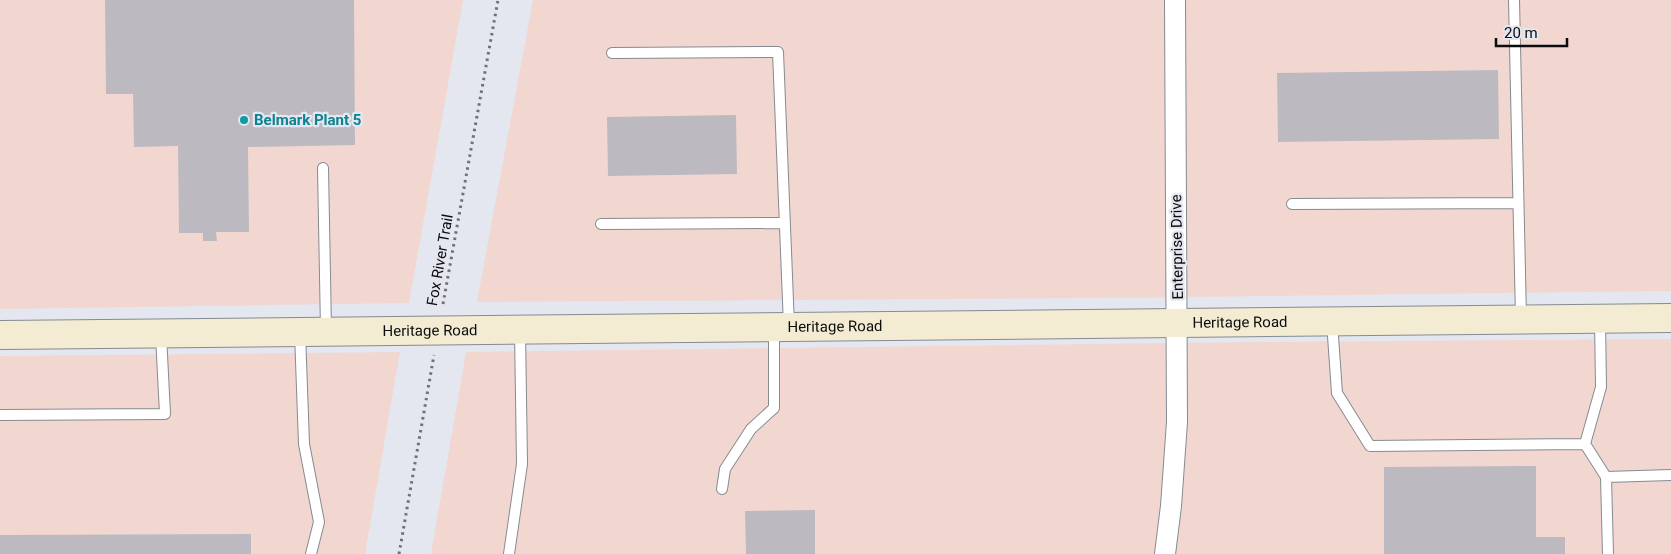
<svg xmlns="http://www.w3.org/2000/svg" width="1671" height="554" viewBox="0 0 1671 554" font-family="Roboto,sans-serif">
<rect width="100%" height="100%" fill="#e4e7f0"/>
<!-- industrial -->
<path fill="#f1d7d0" d="M 0,0 L 463,0 L 409,303 L 0,309 Z
M 533,0 L 1671,0 L 1671,291 L 1110,298 L 477,302 Z
M 1671,339 L 1671,554 L 431,554 L 466,352 L 1253,342 Z
M 400,352 L 365,554 L 0,554 L 0,356 Z"/>
<!-- building -->
<path fill="#bdb9c1" d="M 105,0 L 354,0 L 355,145 L 248,147 L 249,232 L 216,232 L 217,241 L 203,241 L 203,233 L 179,233 L 178,146 L 134,147 L 133,94 L 106,94 Z
M 1498,70 L 1499,139 L 1278,142 L 1277,73 Z
M 736,115 L 737,174 L 608,176 L 607,117 Z
M 1536,466 L 1536,537 L 1565,537 L 1565,554 L 1384,554 L 1384,467 Z
M 815,510 L 815,554 L 746,554 L 745,511 Z
M 251,534 L 251,554 L 0,554 L 0,535 Z"/>
<g fill="none" stroke-linecap="round" stroke-linejoin="round">
<!-- lane casing -->
<g stroke="#868a91" stroke-width="12">
<path id="lane" d="M 1514,0 L 1521,318
M 612,53 L 778,52 L 789,326
M 323,168 L 326,330
M 1292,204 L 1518,203
M 601,224 L 785,223
M 1332,322 L 1337,393 L 1370,446 L 1585,444 L 1601,387 L 1600,319
M 300,333 L 304,444 L 319,522 L 311,554
M 0,415 L 165,414 L 161,335
M 1585,444 L 1606,477 L 1608,554
M 1606,477 L 1671,475
M 722,489 L 725,469 L 751,429 L 774,408 L 774,328
M 509,554 L 522,464 L 520,331"/>
</g>
<!-- street casing -->
<g stroke="#868a91" stroke-width="22">
<path id="street" d="M 1165,554 L 1171,506 L 1177,422 L 1175,0"/>
</g>
<!-- secondary casing -->
<g stroke="#868a91" stroke-width="30">
<g id="secondary">
<path id="s1" d="M 0,335 L 1671,318"/>
</g>
</g>
<!-- path -->
<path stroke="#6f7176" stroke-width="3" stroke-dasharray="2.5 4" stroke-linecap="butt" d="M 443,304 L 498,0
M 399,554 L 434,355"/>
<!-- lane -->
<use href="#lane" stroke="#fff" stroke-width="10"/>
<!-- street -->
<use href="#street" stroke="#fff" stroke-width="20"/>
<!-- secondary -->
<use href="#secondary" stroke="#f3ecd2" stroke-width="28"/>
</g>
<!-- markers -->
<circle fill="#0f9aa8" stroke="#e4e7f0" stroke-width="2" cx="244" cy="120" r="5"/>
<g text-anchor="middle" dominant-baseline="central" stroke-width="4.5" stroke-linejoin="round" paint-order="stroke">
<!-- culture labels -->
<g font-size="15" font-weight="bold" fill="#0d838f" stroke="#e4e7f0" text-anchor="start">
<text x="254" y="120">Belmark Plant 5</text>
</g>
<!-- street labels -->
<g font-size="15" fill="#0b0c0e" stroke="#e4e7f0">
<text transform="translate(1177 247) rotate(-91)">Enterprise Drive</text>
<text transform="translate(440 260) rotate(-80)">Fox River Trail</text>
<text stroke="none"><textPath href="#s1" startOffset="1240">Heritage Road</textPath></text>
<text stroke="none"><textPath href="#s1" startOffset="835">Heritage Road</textPath></text>
<text stroke="none"><textPath href="#s1" startOffset="430">Heritage Road</textPath></text>
</g>
</g>
<!-- scale -->
<path d="M1496 38v8h71v-8" fill="none" stroke="#0b0c0e" stroke-width="2.5"/>
<text x="1504" y="38" font-size="15" fill="#0b0c0e" stroke="#e4e7f0" stroke-width="4" paint-order="stroke">20 m</text>
</svg>
